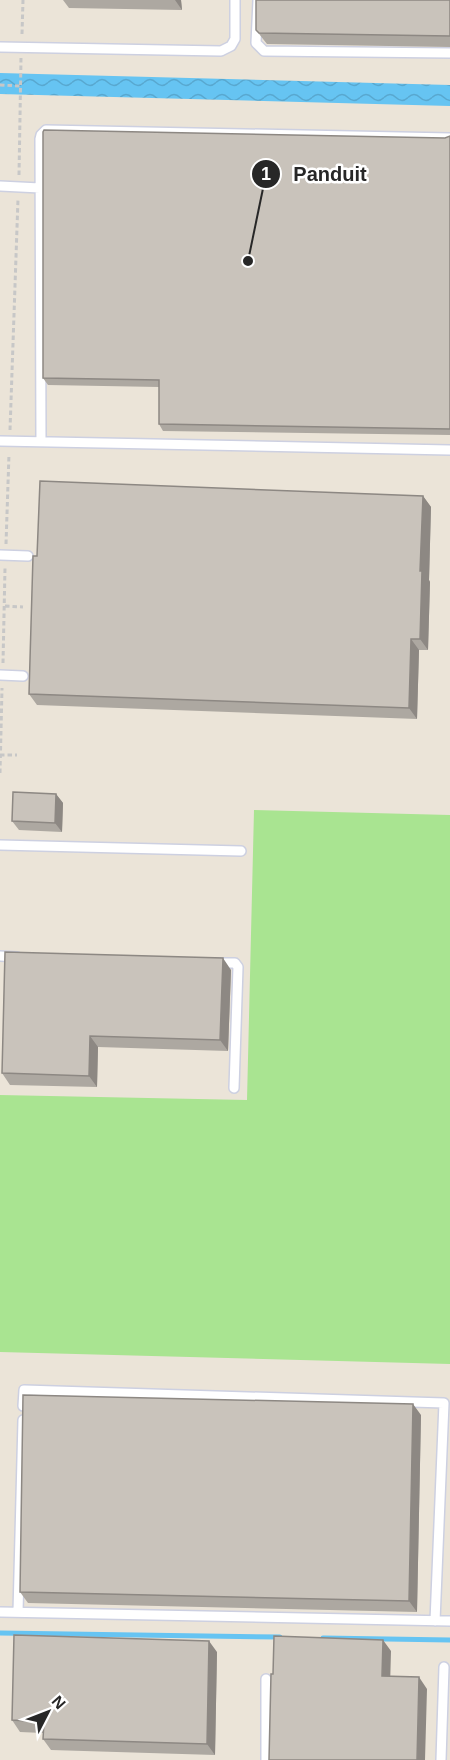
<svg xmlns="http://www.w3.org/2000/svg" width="450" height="1760" viewBox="0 0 450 1760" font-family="Arial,sans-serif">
<defs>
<pattern id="water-waves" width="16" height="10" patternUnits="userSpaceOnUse" patternTransform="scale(1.5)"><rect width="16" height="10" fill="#66c4f2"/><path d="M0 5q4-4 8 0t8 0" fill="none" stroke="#58a8d0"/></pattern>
</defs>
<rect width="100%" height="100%" fill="#ebe4d8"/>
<!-- grass -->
<path fill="#a9e491" d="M 254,810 L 450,815 L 450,1364 L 0,1352 L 0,1095 L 247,1100 Z"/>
<!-- water -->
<path fill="url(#water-waves)" d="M 0,73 L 450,85 L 450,106 L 0,94 Z"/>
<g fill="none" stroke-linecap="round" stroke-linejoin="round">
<!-- stream -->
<path stroke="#66c4f2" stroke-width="5" d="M 0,1633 L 280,1637
M 323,1638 L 450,1640"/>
<!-- service casing -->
<g stroke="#cdd0e1" stroke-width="12">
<path id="service" d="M 258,0 L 256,43 L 264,51 L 450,53
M 0,47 L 221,51 L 231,46 L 235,39 L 235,0
M 0,186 L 40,188
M 0,441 L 450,450
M 41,442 L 40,139 L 41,135 L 46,130 L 450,138
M 0,555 L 28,556
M 0,675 L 23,676
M 0,845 L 241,851
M 0,956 L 17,957
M 217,963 L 235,963 L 238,967 L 234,1088
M 23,1406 L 24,1390 L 444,1403 L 435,1621
M 0,1612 L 450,1621
M 18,1612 L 23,1420
M 266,1679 L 266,1760
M 441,1760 L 444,1667"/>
</g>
<!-- path -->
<path stroke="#c7c7c7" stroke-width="3" stroke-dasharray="4.5 3" stroke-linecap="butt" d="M 22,34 L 23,0
M 0,85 L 20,86
M 19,175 L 21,58
M 10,430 L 18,199
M 6,544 L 9,454
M 5,606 L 23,607
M 3,663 L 5,568
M 0,755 L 17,755
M 0,773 L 2,688"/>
<!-- service -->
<use href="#service" stroke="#fff" stroke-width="9"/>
</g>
<!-- wall -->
<path fill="#ada8a1" d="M 63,0 L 181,0 L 182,10 L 69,8 Z
M 450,0 L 450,47 L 267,44 L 256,30 Z
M 450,136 L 450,435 L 163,431 L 159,424 L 159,387 L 48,385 L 43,378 Z
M 423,496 L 431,507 L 429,580 L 430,582 L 428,650 L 419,650 L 417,719 L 37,705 L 29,694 L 37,556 Z
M 56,794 L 63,803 L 62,832 L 19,830 L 12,821 Z
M 231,970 L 228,1051 L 98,1047 L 97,1087 L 10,1085 L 2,1073 Z
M 421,1415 L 417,1612 L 28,1603 L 20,1592 Z
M 217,1652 L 215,1755 L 51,1750 L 43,1739 L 43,1733 L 20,1732 L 12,1720 Z"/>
<!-- shaded-wall -->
<path fill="#8d8883" d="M 175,0 L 181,0 L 182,10 Z
M 423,496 L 431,507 L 429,580 L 430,582 L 428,650 L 420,639 L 420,571 Z
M 411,639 L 419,650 L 417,719 L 409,708 Z
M 56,794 L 63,803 L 62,832 L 55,823 Z
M 223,958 L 231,970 L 228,1051 L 220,1040 Z
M 90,1036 L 98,1047 L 97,1087 L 89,1076 Z
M 413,1404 L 421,1415 L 417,1612 L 409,1601 Z
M 383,1640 L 391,1651 L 390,1687 L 382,1676 Z
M 209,1641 L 217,1652 L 215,1755 L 207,1744 Z
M 419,1677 L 427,1689 L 425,1760 L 417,1760 Z"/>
<!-- building -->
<path fill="#c9c3bb" stroke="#8d8883" stroke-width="1.5" d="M 256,0 L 450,0 L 450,36 L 259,33 L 256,30 Z
M 44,130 L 445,138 L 450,136 L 450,429 L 159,424 L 159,380 L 43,378 L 43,132 Z
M 40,481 L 423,496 L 420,571 L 422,571 L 420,639 L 411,639 L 409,708 L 29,694 L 33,556 L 37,556 Z
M 13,792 L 56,794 L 55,823 L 12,821 Z
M 5,952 L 223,958 L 220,1040 L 90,1036 L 89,1076 L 2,1073 Z
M 23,1395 L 413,1404 L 409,1601 L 20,1592 Z
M 14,1635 L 209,1641 L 207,1744 L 43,1739 L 44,1722 L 12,1720 Z
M 274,1636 L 383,1640 L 382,1676 L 419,1677 L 417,1760 L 269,1760 L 271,1674 L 273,1674 Z"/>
<!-- callouts -->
<path fill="none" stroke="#272727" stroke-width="2" d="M248 261L266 174"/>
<g fill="#272727" stroke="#fff" stroke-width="2">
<circle cx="248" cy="261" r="6"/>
<circle cx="266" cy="174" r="15"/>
</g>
<g font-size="18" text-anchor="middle" font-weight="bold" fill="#fff">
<text x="266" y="180">1</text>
</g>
<g font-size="20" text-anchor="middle" font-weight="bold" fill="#272727" stroke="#fff" stroke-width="5" stroke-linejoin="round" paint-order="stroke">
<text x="330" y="181">Panduit</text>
</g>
<!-- north arrow -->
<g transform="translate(48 1712) rotate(48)" stroke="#ffffff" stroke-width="4.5" paint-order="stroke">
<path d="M0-4.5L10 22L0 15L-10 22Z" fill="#272727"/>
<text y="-9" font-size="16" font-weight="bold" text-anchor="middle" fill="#272727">N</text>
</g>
</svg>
